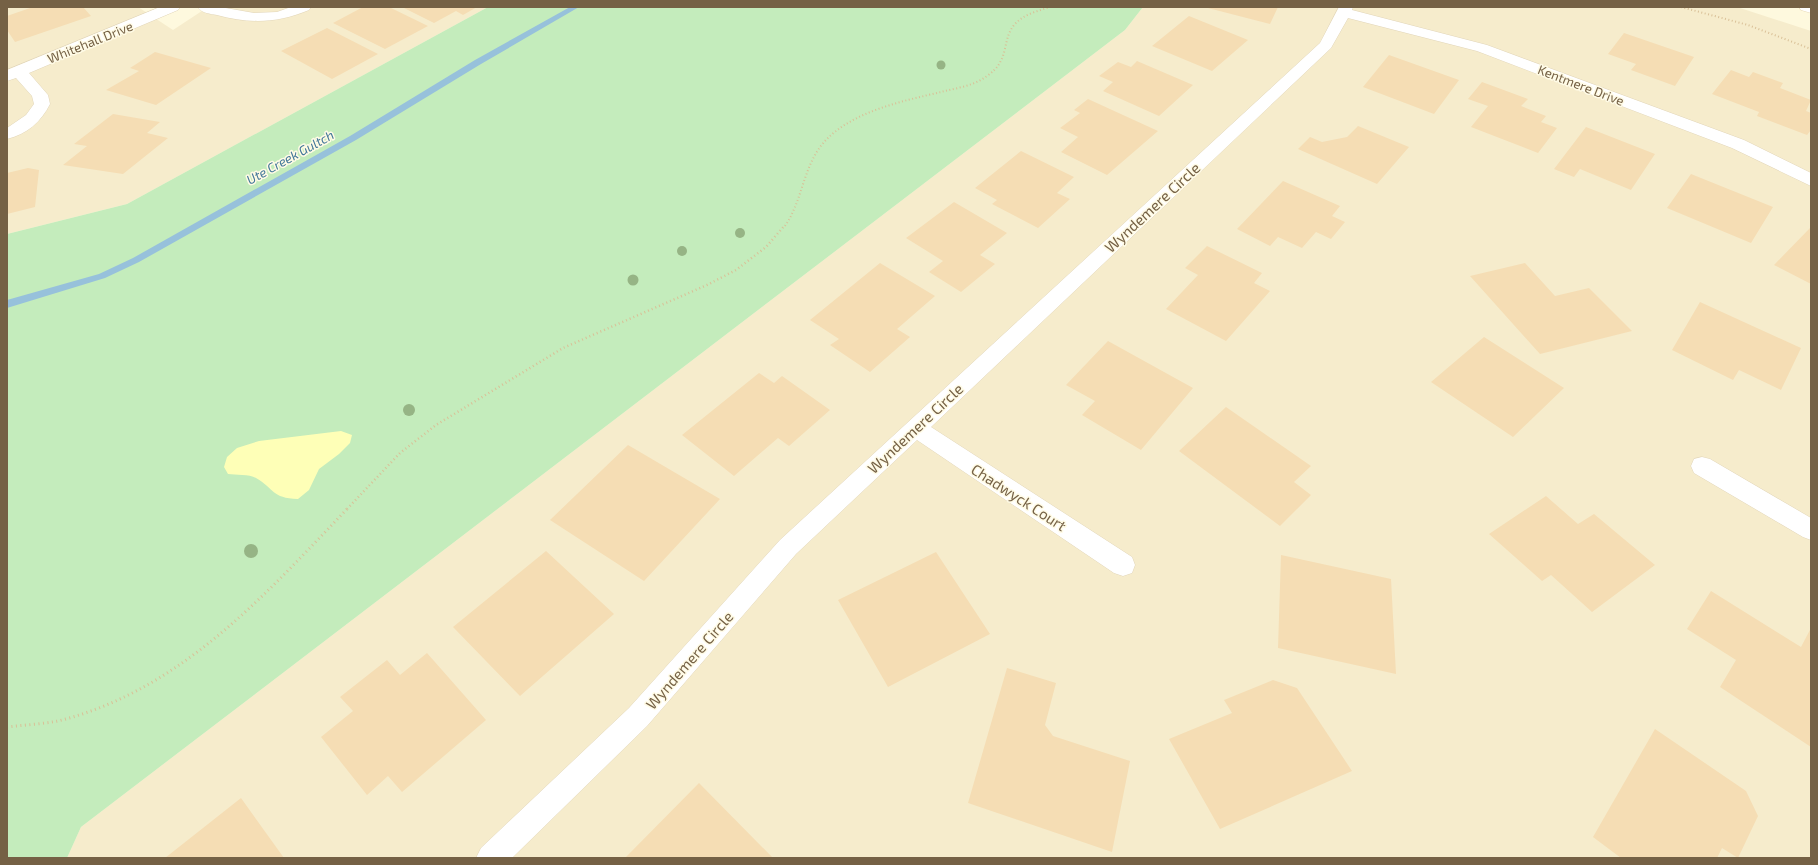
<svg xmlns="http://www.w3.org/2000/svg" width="1818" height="865" viewBox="0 0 1818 865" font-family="'Exo 2',sans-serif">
<rect width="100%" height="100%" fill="#fef9de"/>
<!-- residential -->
<path fill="#f6eccc" d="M 7,7 L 138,7 L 173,30 L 208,7 L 488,7 L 127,204 L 7,234 Z
M 1143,7 L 1737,7 L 1811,31 L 1811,858 L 67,858 L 81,827 L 1125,30 Z"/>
<!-- green -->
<path fill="#c4ecbc" d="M 488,7 L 1143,7 L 1125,30 L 81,827 L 67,858 L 7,858 L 7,234 L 127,204 Z"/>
<!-- sand -->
<path fill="#feffb7" d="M 341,431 L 352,435 L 350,443 L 339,454 L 319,469 L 309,490 L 298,499 C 271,498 275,489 256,478 C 249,474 236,475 228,474 L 224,467 L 227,457 L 237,448 L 259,441 Z"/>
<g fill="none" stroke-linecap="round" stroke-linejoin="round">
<!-- stream -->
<path fill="#97c1db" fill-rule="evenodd" d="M 570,7 L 579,7 L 481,64 L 356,140 L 139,262 L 105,278 L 7,308 L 7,300 L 99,274 L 133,258 L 350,136 L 475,60 Z"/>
</g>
<!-- building -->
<path fill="#f5ddb4" d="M 33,7 L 83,7 L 91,16 L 15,42 L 7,30 L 7,16 Z
M 363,7 L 389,7 L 428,26 L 385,49 L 333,23 Z
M 402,7 L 477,7 L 463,15 L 456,11 L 434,23 Z
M 1204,7 L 1278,7 L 1270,24 Z
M 1189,16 L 1248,40 L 1212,71 L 1152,46 Z
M 327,28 L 378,54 L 332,79 L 281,51 Z
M 1624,33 L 1694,57 L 1675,86 L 1631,70 L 1636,64 L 1608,54 Z
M 155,52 L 211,68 L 156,105 L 106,90 L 139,71 L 130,68 Z
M 1389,55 L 1459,80 L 1434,114 L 1363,87 Z
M 1137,61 L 1193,85 L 1159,116 L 1103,91 L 1113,82 L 1099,76 L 1118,62 L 1131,67 Z
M 1731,70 L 1749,77 L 1753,72 L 1783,83 L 1780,88 L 1811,100 L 1806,111 L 1811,113 L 1811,130 L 1807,135 L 1757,116 L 1759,112 L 1712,94 Z
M 1482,82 L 1528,99 L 1521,106 L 1546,116 L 1541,122 L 1557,128 L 1538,153 L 1471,127 L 1488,106 L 1468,99 Z
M 1088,99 L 1158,131 L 1107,175 L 1061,152 L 1078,137 L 1060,128 L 1080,113 L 1074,110 Z
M 113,114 L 160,122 L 147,133 L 168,138 L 123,174 L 63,165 L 87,146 L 74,144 Z
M 1358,126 L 1409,147 L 1377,184 L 1298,149 L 1310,137 L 1322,142 L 1347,137 Z
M 1586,127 L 1655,154 L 1631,190 L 1580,169 L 1574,177 L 1554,169 Z
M 1021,151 L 1074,177 L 1057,193 L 1070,199 L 1038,228 L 992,204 L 997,200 L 975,188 Z
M 28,168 L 39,170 L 35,207 L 7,214 L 7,173 Z
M 1691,174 L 1773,207 L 1751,243 L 1667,208 Z
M 1283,181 L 1340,206 L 1332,216 L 1345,222 L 1331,239 L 1316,232 L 1302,248 L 1278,237 L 1270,246 L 1237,229 Z
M 954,202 L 1007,233 L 980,255 L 995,264 L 961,292 L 929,272 L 943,261 L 906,238 Z
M 1810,228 L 1811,228 L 1811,284 L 1774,265 Z
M 1207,246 L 1262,273 L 1254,283 L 1270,291 L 1226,341 L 1166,309 L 1198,275 L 1185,268 Z
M 880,263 L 935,296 L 897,329 L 910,337 L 870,372 L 830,345 L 839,339 L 810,320 Z
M 1525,263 L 1555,296 L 1589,288 L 1632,331 L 1540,354 L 1470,276 Z
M 1700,302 L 1801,348 L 1781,390 L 1739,370 L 1733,380 L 1672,350 Z
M 1484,337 L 1564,388 L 1513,437 L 1431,382 Z
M 1108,341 L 1193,388 L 1141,450 L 1082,415 L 1095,401 L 1066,385 Z
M 759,373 L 774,383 L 782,376 L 830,410 L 789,446 L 778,438 L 734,476 L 682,435 Z
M 1226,407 L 1311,466 L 1294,482 L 1311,495 L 1280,526 L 1179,451 Z
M 628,445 L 720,499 L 644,581 L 550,520 Z
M 1546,496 L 1578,524 L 1594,514 L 1655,565 L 1592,612 L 1551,575 L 1542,581 L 1489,534 Z
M 546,551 L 614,614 L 520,696 L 453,627 Z
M 936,552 L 990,634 L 888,687 L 838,600 Z
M 1281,555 L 1391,579 L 1396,674 L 1278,648 Z
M 1711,591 L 1801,647 L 1811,628 L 1811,747 L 1720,687 L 1736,660 L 1687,629 Z
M 427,653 L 486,720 L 402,792 L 388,776 L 367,795 L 321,737 L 353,711 L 340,697 L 387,660 L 400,675 Z
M 1007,668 L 1056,683 L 1045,725 L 1053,736 L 1130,761 L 1112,852 L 968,803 Z
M 1273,680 L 1297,688 L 1352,771 L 1220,829 L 1169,739 L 1232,713 L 1224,700 Z
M 1655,729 L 1746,791 L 1758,816 L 1738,858 L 1722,848 L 1717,858 L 1621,858 L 1593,837 Z
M 699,783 L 773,858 L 625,858 Z
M 241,798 L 284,858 L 165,858 Z"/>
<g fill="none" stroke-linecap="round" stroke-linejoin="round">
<!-- street casing -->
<g stroke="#e2d6ba" stroke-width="1">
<path id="street" d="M 160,7 L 180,7 L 178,10 L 29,73 L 48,95 L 50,104 C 41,122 27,134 7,139 L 7,128 L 26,115 L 34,104 L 32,96 L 16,78 L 7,81 L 7,70 Z
M 198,7 L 220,7 L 254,13 L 277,12 L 291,7 L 311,7 L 309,10 C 278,23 250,24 217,15 C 211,14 201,13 198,7 Z
M 1339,7 L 1353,7 L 1352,10 L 1487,45 L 1744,140 L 1811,173 L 1811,186 L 1732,148 L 1477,51 L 1348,18 L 1331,48 L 931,427 L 1132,557 L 1135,565 L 1132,573 L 1123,576 L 1114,573 L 917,440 L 796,554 L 647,726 L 512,858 L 476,858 L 481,848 L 629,708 L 780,540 L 1320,43 Z
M 1702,457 L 1710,459 L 1811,518 L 1811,540 L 1803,537 L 1694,473 L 1691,466 L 1694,459 Z"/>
</g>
<!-- secondary casing -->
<g stroke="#e8d9b7" stroke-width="1">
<path id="secondary" d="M 1799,7 L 1811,7 L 1811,13 L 1801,10 Z"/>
</g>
<!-- path-far2 -->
<path stroke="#d9c097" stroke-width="2" stroke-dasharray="1 2.5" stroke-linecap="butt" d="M 1681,7 L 1748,25 L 1811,49
M 785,226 C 803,200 803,165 825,141 C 853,111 903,101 941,92 C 956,88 974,86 987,76 C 1011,60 1001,39 1015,24 C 1024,14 1038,11 1050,7"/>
<!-- path-far1 -->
<path stroke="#d9c097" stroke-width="2.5" stroke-dasharray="1 3" stroke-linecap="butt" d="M 347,509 L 400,453 L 436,425 L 563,348 L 707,285 L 736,270 L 766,247 L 785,225"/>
<!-- path -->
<path stroke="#d9c097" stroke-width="3" stroke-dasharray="1 3.5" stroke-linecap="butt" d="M 7,727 C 24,725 42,724 58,721 C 180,691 265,595 348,508"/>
<!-- street -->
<use href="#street" fill="#fff" fill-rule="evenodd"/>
<!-- secondary -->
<use href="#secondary" fill="#fff" fill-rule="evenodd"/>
</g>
<!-- trees -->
<g fill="#96b485">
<circle cx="941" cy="65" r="4.5"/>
<circle cx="740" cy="233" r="5"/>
<circle cx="682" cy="251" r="5"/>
<circle cx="633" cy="280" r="5.5"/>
<circle cx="409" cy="410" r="6"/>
<circle cx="251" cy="551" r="7"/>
</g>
<g text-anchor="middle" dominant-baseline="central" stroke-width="3" stroke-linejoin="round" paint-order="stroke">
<!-- far-street labels -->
<g font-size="13" fill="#756145" stroke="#fffbe6">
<text transform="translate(90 42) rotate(-22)">Whitehall Drive</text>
<text transform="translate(1581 85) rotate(21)">Kentmere Drive</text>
</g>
<!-- far-water labels -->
<g font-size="13" font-style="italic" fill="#427799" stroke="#fffbe6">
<text transform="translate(290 157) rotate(-29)">Ute Creek Gultch</text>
</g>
<!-- street labels -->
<g font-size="15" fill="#756145" stroke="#fffbe6">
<text transform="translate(1152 207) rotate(-43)">Wyndemere Circle</text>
<text transform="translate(915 428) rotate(-43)">Wyndemere Circle</text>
<text transform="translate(1019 497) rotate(33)">Chadwyck Court</text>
<text transform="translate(689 660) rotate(-49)">Wyndemere Circle</text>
</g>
</g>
<!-- border -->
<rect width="1818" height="865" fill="none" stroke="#756145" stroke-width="16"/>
</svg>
